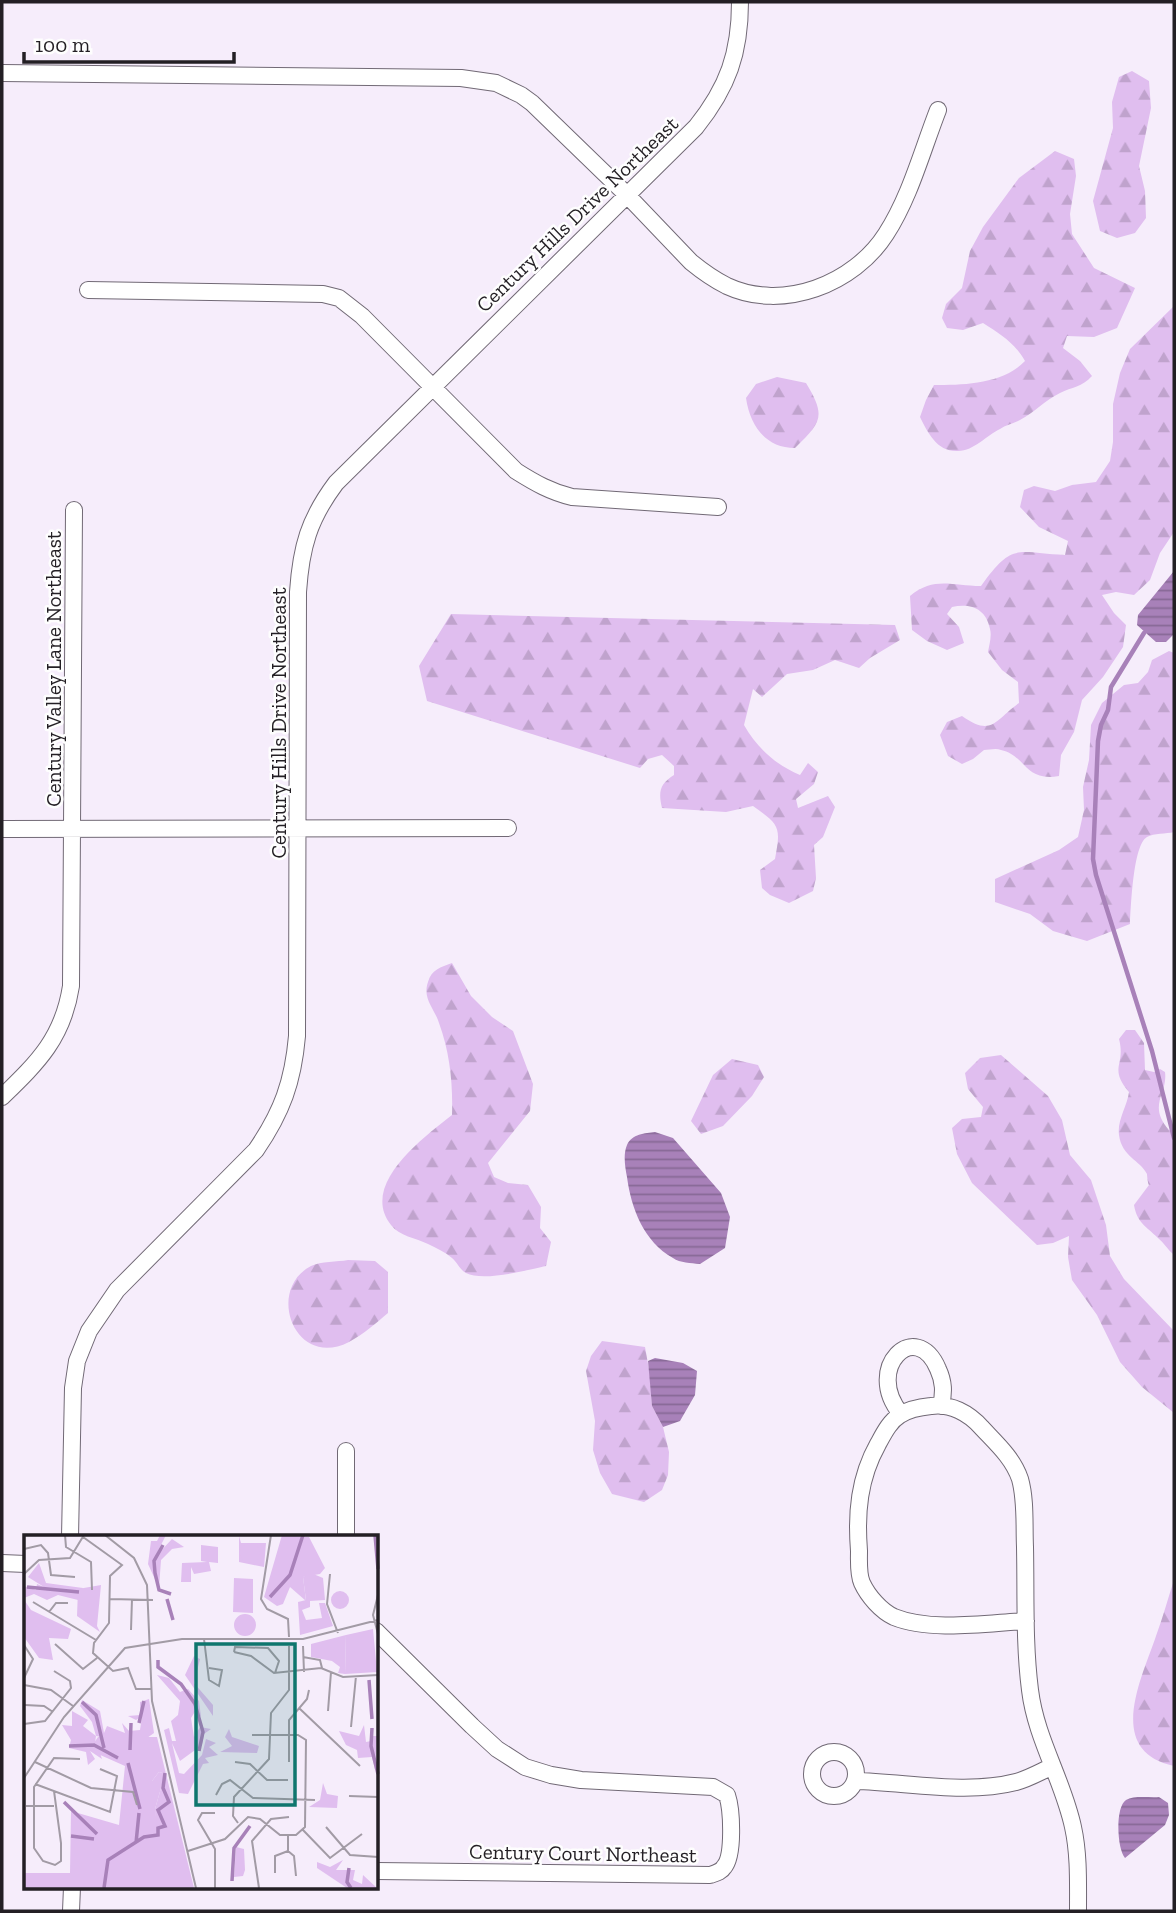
<svg xmlns="http://www.w3.org/2000/svg" width="1176" height="1913" viewBox="0 0 1176 1913" font-family="'Zilla Slab',serif">
<defs>
<pattern id="forest-firs" width="22" height="20" patternUnits="userSpaceOnUse" patternTransform="scale(1.75)"><rect width="22" height="20" fill="#e0beef"/><path d="M5 1l3.5 6h-7zM16 11l3.5 6h-7z" fill="#c0a3cd"/></pattern>
<pattern id="water-rules" width="6" height="5" patternUnits="userSpaceOnUse" patternTransform="scale(1.75)"><rect width="6" height="5" fill="#a881b9"/><path d="M0 2.5h6" fill="none" stroke="#886996"/></pattern>
</defs>
<rect width="100%" height="100%" fill="#f6edfb"/>
<!-- forest -->
<path fill="url(#forest-firs)" d="M 1132,71 L 1149,81 L 1151,108 L 1139,166 L 1145,191 L 1146,218 L 1135,233 L 1117,238 L 1100,231 L 1093,201 L 1113,128 L 1112,102 L 1119,77 Z
M 1055,151 L 1074,159 L 1076,176 L 1070,214 L 1072,234 L 1094,268 L 1135,288 L 1117,328 L 1094,337 L 1067,336 L 1063,348 L 1080,361 L 1092,376 C 1082,387 1072,387 1060,393 C 1045,400 1034,413 1020,420 C 1013,424 1006,425 1000,429 C 987,435 974,451 958,451 C 937,452 928,433 920,417 L 926,400 L 934,385 C 964,385 1003,384 1025,361 C 1015,343 1000,334 983,323 L 963,330 L 947,328 L 942,318 L 946,304 L 962,288 L 970,251 L 983,227 L 1019,178 Z
M 1174,306 L 1174,532 L 1160,553 L 1150,580 L 1134,595 L 1116,592 L 1102,595 L 1114,613 L 1126,625 L 1123,647 L 1103,677 L 1082,700 L 1074,732 L 1061,755 L 1059,776 C 1024,782 1027,756 1001,750 C 996,748 989,750 984,750 L 973,759 L 962,764 L 948,756 L 940,735 L 947,722 L 962,716 C 992,737 994,721 1019,703 L 1018,682 L 1002,670 L 988,652 C 989,646 992,636 990,629 C 986,608 970,603 952,607 L 947,614 L 959,627 L 964,643 L 947,650 L 927,641 L 912,630 L 910,596 C 934,576 952,586 981,586 C 1013,541 1017,553 1065,555 L 1068,541 L 1039,527 L 1020,507 L 1024,490 L 1034,486 L 1055,491 L 1072,485 L 1096,482 L 1110,461 L 1113,442 L 1113,404 L 1120,373 L 1130,349 Z
M 777,377 L 806,383 C 826,416 822,422 795,448 C 765,448 750,425 746,398 L 756,384 Z
M 451,614 L 895,625 L 900,640 L 870,658 L 859,668 L 835,660 L 813,670 L 787,674 L 762,697 L 753,689 L 744,725 C 757,748 776,765 800,775 L 808,763 L 818,772 L 814,784 L 796,799 L 798,808 L 828,796 L 835,807 L 823,837 L 814,845 L 816,878 L 813,891 L 789,903 L 770,895 L 762,888 L 760,870 L 775,859 C 781,827 780,825 753,806 L 726,812 L 662,808 C 658,791 660,784 674,775 L 674,766 L 662,755 L 648,759 L 640,768 L 427,701 L 419,666 Z
M 1169,651 L 1174,653 L 1174,832 C 1166,834 1154,833 1147,837 C 1133,845 1131,907 1130,924 L 1087,941 L 1053,931 L 1030,914 L 995,902 L 995,879 L 1059,850 L 1078,837 L 1084,810 L 1083,787 L 1089,760 L 1091,725 L 1102,703 L 1124,685 L 1138,683 L 1148,672 L 1152,660 Z
M 452,963 L 471,996 L 492,1017 L 513,1031 L 533,1084 L 530,1111 L 488,1163 L 494,1177 L 508,1183 L 528,1185 L 541,1207 L 540,1228 L 551,1242 L 546,1266 C 528,1270 483,1282 466,1273 C 460,1270 457,1262 452,1258 C 445,1252 436,1248 428,1244 C 416,1238 399,1236 391,1225 C 359,1185 424,1137 452,1115 C 453,1084 450,1053 439,1023 C 435,1009 422,999 428,982 C 431,970 441,967 452,963 Z
M 1126,1030 L 1135,1030 L 1144,1043 L 1145,1070 L 1154,1072 L 1160,1069 L 1165,1072 C 1168,1094 1147,1105 1169,1130 L 1174,1129 L 1174,1255 C 1168,1250 1164,1243 1158,1238 C 1146,1226 1137,1223 1134,1205 L 1149,1185 C 1148,1185 1147,1175 1147,1174 C 1140,1160 1122,1157 1119,1135 C 1117,1120 1127,1107 1129,1092 C 1108,1067 1126,1066 1119,1039 Z
M 1001,1055 L 1048,1096 L 1062,1120 L 1070,1155 L 1091,1180 L 1106,1225 L 1110,1256 L 1124,1279 L 1174,1331 L 1174,1413 L 1142,1387 L 1120,1362 L 1097,1315 L 1072,1280 L 1068,1257 L 1069,1236 L 1053,1243 L 1037,1245 L 972,1183 L 957,1154 L 952,1128 L 962,1119 L 981,1117 L 983,1107 L 968,1089 L 965,1073 L 980,1058 Z
M 732,1059 L 758,1065 L 764,1077 L 752,1096 L 723,1126 L 701,1134 L 691,1121 L 713,1075 Z
M 348,1260 L 375,1261 L 388,1272 L 388,1313 C 376,1323 364,1334 349,1342 C 295,1370 265,1290 311,1266 C 321,1261 337,1262 348,1260 Z
M 602,1341 L 645,1347 L 650,1375 L 652,1406 L 663,1427 L 669,1452 L 668,1475 L 662,1490 L 644,1502 L 612,1494 L 600,1473 L 593,1450 L 595,1421 L 586,1371 L 591,1356 Z
M 1174,1580 L 1174,1766 C 1105,1751 1141,1680 1156,1636 C 1163,1617 1168,1598 1174,1580 Z"/>
<!-- water -->
<path fill="url(#water-rules)" d="M 1174,571 L 1174,634 L 1166,642 L 1156,642 L 1137,625 L 1138,615 Z
M 655,1132 L 673,1138 L 721,1193 L 730,1217 L 725,1248 L 700,1264 C 691,1263 680,1263 673,1258 C 644,1242 631,1208 627,1177 C 625,1167 623,1154 627,1145 C 632,1134 645,1133 655,1132 Z
M 655,1358 L 683,1363 L 697,1371 L 695,1395 L 680,1421 L 663,1427 L 652,1406 L 648,1361 Z
M 1159,1797 L 1168,1803 L 1169,1815 L 1165,1825 L 1125,1858 C 1117,1849 1115,1807 1126,1800 C 1134,1795 1150,1798 1159,1797 Z"/>
<g fill="none" stroke-linecap="round" stroke-linejoin="round">
<!-- stream -->
<path stroke="#a881b9" stroke-width="4.5" d="M 1144,633 L 1111,687 L 1108,710 L 1101,725 L 1098,741 L 1093,859 L 1096,875 L 1152,1051 L 1174,1138"/>
<!-- minor casing -->
<g stroke="#716975" stroke-width="18">
<path id="minor" d="M 2,73 L 461,78 L 496,83 L 521,95 L 532,103 L 626,194 L 691,262 C 702,271 713,279 727,286 C 783,312 854,284 886,234 C 910,197 922,151 938,110
M 88,290 L 323,294 L 339,298 L 362,316 L 516,471 C 535,483 551,492 572,497 L 718,507
M 2,829 L 508,828
M 2,1097 C 38,1062 63,1038 71,986 L 74,510
M 901,1414 C 863,1368 916,1317 938,1369 C 944,1382 944,1392 941,1406
M 70,1537 L 73,1388 L 77,1361 L 89,1331 L 117,1290 L 256,1150 C 282,1112 293,1082 297,1036 L 298,592 C 301,547 309,519 336,483 L 696,127 C 728,87 740,53 740,2
M 346,1537 L 346,1451
M 2,1563 L 26,1564
M 1026,1621 C 987,1623 931,1632 894,1617 C 881,1611 868,1596 862,1583 C 858,1574 859,1561 859,1551 C 856,1513 859,1478 878,1444 C 884,1433 890,1421 900,1415 C 909,1409 921,1407 931,1406 C 950,1403 969,1413 982,1428 C 996,1443 1013,1458 1020,1479 C 1026,1500 1024,1525 1025,1547 C 1026,1595 1024,1643 1030,1690 C 1036,1739 1063,1780 1073,1827 C 1079,1854 1078,1883 1078,1911
M 376,1631 L 472,1726 L 497,1749 L 525,1767 L 551,1775 L 581,1780 L 713,1787 L 727,1795 C 732,1810 734,1856 724,1867 C 721,1872 716,1873 710,1875 L 376,1871
M812 1774a22 22 0 1 1 44 0a22 22 0 1 1-44 0Z
M 855,1781 C 906,1782 966,1795 1016,1782 C 1028,1779 1040,1772 1051,1767
M 71,1911 L 72,1887"/>
</g>
<!-- minor -->
<use href="#minor" stroke="#fff" stroke-width="16"/>
</g>
<g text-anchor="middle" dominant-baseline="central" stroke-width="5" stroke-linejoin="round" paint-order="stroke">
<!-- street labels -->
<g font-size="21" fill="#231f24" stroke="#fefefe">
<text transform="translate(577 214) rotate(-44)">Century Hills Drive Northeast</text>
<text transform="translate(53 669) rotate(-90)">Century Valley Lane Northeast</text>
<text transform="translate(278 723) rotate(-90)">Century Hills Drive Northeast</text>
<text transform="translate(583 1853) rotate(1)">Century Court Northeast</text>
</g>
</g>
<!-- overview -->
<g transform="translate(24 1535)">
<rect width="354" height="354" fill="#f6edfb"/>
<path d="M 287,38 L 299,43 L 301,65 L 286,66 L 286,72 L 278,75 L 282,85 L 298,83 L 295,68 L 301,68 L 309,91 L 276,100 L 274,67 L 282,65 L 279,42 ZM 349,94 L 353,137 L 321,139 L 322,100 Z" fill="#e0beef"/>
<path d="M 136,0 L 142,0 L 131,22 L 148,4 L 160,12 L 148,14 L 137,25 L 135,53 L 124,29 L 127,6 L 133,6 ZM 258,0 L 285,2 L 301,33 L 296,39 L 279,42 L 282,66 L 266,52 L 259,69 L 253,71 L 240,62 ZM 15,28 L 22,48 L 59,53 L 54,65 L 34,60 L 23,65 L 10,59 L 0,63 L 0,51 L 12,55 L 13,49 L 20,52 L 4,42 ZM 1,66 L 7,75 L 47,94 L 44,104 L 25,103 L 29,125 L 15,123 L 0,102 ZM 170,121 L 176,124 L 170,148 L 189,170 L 189,181 L 161,140 ZM 133,140 L 145,143 L 156,157 L 164,154 L 175,166 L 177,182 L 172,175 L 167,183 L 170,202 L 176,192 L 187,194 L 180,199 L 178,210 L 156,226 L 148,208 L 155,238 L 160,239 L 178,220 L 182,204 L 192,208 L 185,212 L 194,220 L 181,223 L 185,228 L 179,229 L 164,259 L 155,258 L 140,195 L 145,193 L 148,206 L 152,206 L 147,186 L 154,180 L 156,166 ZM 125,164 L 130,198 L 109,213 L 107,198 L 106,208 L 72,201 L 71,208 L 64,210 L 74,212 L 78,224 L 66,216 L 71,224 L 64,230 L 62,217 L 45,213 L 47,205 L 38,190 L 48,191 L 48,176 L 64,185 L 59,191 L 72,201 L 68,187 L 56,171 L 58,165 L 76,176 L 80,198 L 83,191 L 101,198 L 98,188 L 105,196 L 116,195 L 118,181 L 112,185 L 104,181 L 116,180 L 116,167 ZM 340,190 L 342,207 L 347,206 L 346,201 L 353,201 L 351,235 L 348,222 L 334,223 L 333,215 L 322,210 L 315,196 L 335,201 ZM 205,194 L 208,202 L 235,211 L 233,218 L 196,217 L 208,211 L 201,202 ZM 135,237 L 142,239 L 170,353 L 90,324 L 132,293 L 131,274 L 139,246 L 128,246 ZM 299,248 L 303,259 L 314,261 L 313,273 L 285,272 L 296,265 ZM 212,312 L 220,314 L 221,335 L 219,341 L 210,342 ZM 319,325 L 312,335 L 331,335 L 329,345 L 338,349 L 339,340 L 353,353 L 323,353 L 293,333 L 293,327 L 306,332 Z" fill="#e0beef"/>
<path d="M 215,1 L 217,8 L 242,8 L 240,32 L 215,27 ZM 77,50 L 73,91 L 76,97 L 53,81 L 54,54 ZM 322,100 L 321,139 L 314,138 L 316,132 L 308,126 L 287,122 L 287,109 ZM 74,202 L 133,202 L 142,239 L 135,237 L 128,246 L 139,246 L 131,274 L 133,290 L 152,285 L 169,353 L 0,353 L 0,338 L 46,338 L 47,276 L 95,290 L 101,231 L 65,215 Z" fill="#e0beef"/>
<path d="M216 18a10 10 0 1 1 20 0a10 10 0 1 1-20 0ZM 177,10 L 194,12 L 194,28 L 185,27 L 187,36 L 170,39 L 167,32 L 167,47 L 157,47 L 158,28 L 183,27 L 177,26 ZM 210,43 L 229,44 L 229,78 L 209,77 ZM307 65a9 9 0 1 1 18 0a9 9 0 1 1-18 0ZM210 90a11 11 0 1 1 22 0a11 11 0 1 1-22 0Z" fill="#e0beef"/>
<path fill="none" stroke="#a881b9" stroke-width="3.5" d="M 351,0 L 354,34M 139,10 L 130,26 L 131,38 L 135,55 L 147,59M 3,52 L 55,57M 246,62 L 266,40 L 279,0M 143,64 L 149,85M 134,125 L 134,132 L 157,149 L 171,169 L 179,197 L 175,216M 345,145 L 348,184M 58,167 L 72,180 L 80,213M 115,188 L 120,166M 348,193 L 347,211 L 354,239M 45,211 L 70,210 L 94,223M 106,215 L 107,188M 104,228 L 116,274M 40,267 L 73,299M 47,301 L 70,304M 112,308 L 115,278M 325,333 L 323,347 L 327,353M 208,346 L 210,313 L 226,291M 80,353 L 84,325 L 120,302 L 134,300 L 134,293 L 141,291 L 134,275 L 145,267 L 139,253 L 141,238"/>
<path fill="none" stroke="#a29ba5" stroke-width="2" d="M 41,0 L 42,12 L 67,27 L 68,55M 81,0 L 110,23 L 123,50 L 128,166 L 172,353M 247,0 L 237,64 L 243,74 L 264,84 L 265,102M 59,2 L 98,30 L 86,41 L 85,88 L 70,108 L 69,118 L 89,136 L 104,133 L 112,154 L 127,154M 0,14 L 17,10 L 24,18 L 27,40 L 51,42M 0,39 L 15,25 L 46,23 L 60,0M 306,39 L 303,69 L 314,98M 354,60 L 349,80 L 354,99M 86,64 L 129,65M 9,67 L 72,105M 25,77 L 32,68 L 44,68M 107,95 L 108,64M 180,104 L 185,145 L 195,151 L 198,135 L 185,133M 31,109 L 59,134 L 73,123M 0,110 L 9,124 L 0,143M 279,111 L 280,137M 210,117 L 227,121 L 250,138 L 297,133 L 319,142 L 354,140M 210,117 L 211,112 L 244,113 L 255,126 L 251,138M 279,122 L 296,125 L 298,133M 0,150 L 27,155 L 49,171M 1,170 L 20,171 L 29,177M 275,173 L 336,231M 304,176 L 307,137M 0,189 L 21,186 L 47,153 L 46,146 L 30,136M 327,192 L 332,141M 11,227 L 67,253 L 109,257 L 113,270M 211,227 L 226,229 L 243,245 L 264,245M 265,227 L 265,185 L 283,164 L 285,155M 0,243 L 40,182 L 101,113 L 158,104 L 279,104 L 354,85M 11,249 L 86,277 L 93,241 L 76,234M 30,256 L 37,308 L 37,326 L 31,330 L 19,326 L 10,313 L 10,252 L 30,223 L 56,224M 192,260 L 198,249 L 206,245 L 229,263 L 291,265M 325,261 L 354,262M 2,271 L 30,271M 214,288 L 209,281 L 210,262 L 245,224 L 247,178 L 265,155 L 265,111M 302,292 L 326,320 L 354,322M 279,295 L 306,323 L 338,299M 164,316 L 201,304 L 224,282 L 236,284 L 256,300 L 272,300 L 281,292 L 282,205 L 274,200 L 228,200M 264,316 L 270,321 L 272,341M 251,338 L 251,321 L 264,316 L 264,301M 191,353 L 191,314 L 174,285 L 178,278 L 191,278M 235,353 L 228,306 L 247,284 L 265,282"/>
<path fill="#0f766e" fill-opacity="0.15" stroke="#0f766e" stroke-width="3.5" d="M 172,109 L 271,109 L 271,270 L 172,270 Z"/>
<rect width="354" height="354" fill="none" stroke="#231f24" stroke-width="3.5"/>
</g>
<!-- border -->
<rect width="1176" height="1913" fill="none" stroke="#231f24" stroke-width="7"/>
<!-- scale -->
<path d="M24 52v10h210v-10" fill="none" stroke="#231f24" stroke-width="3.5"/>
<text x="35" y="52" font-size="21" fill="#231f24" stroke="#fefefe" stroke-width="5" paint-order="stroke">100 m</text>
</svg>
